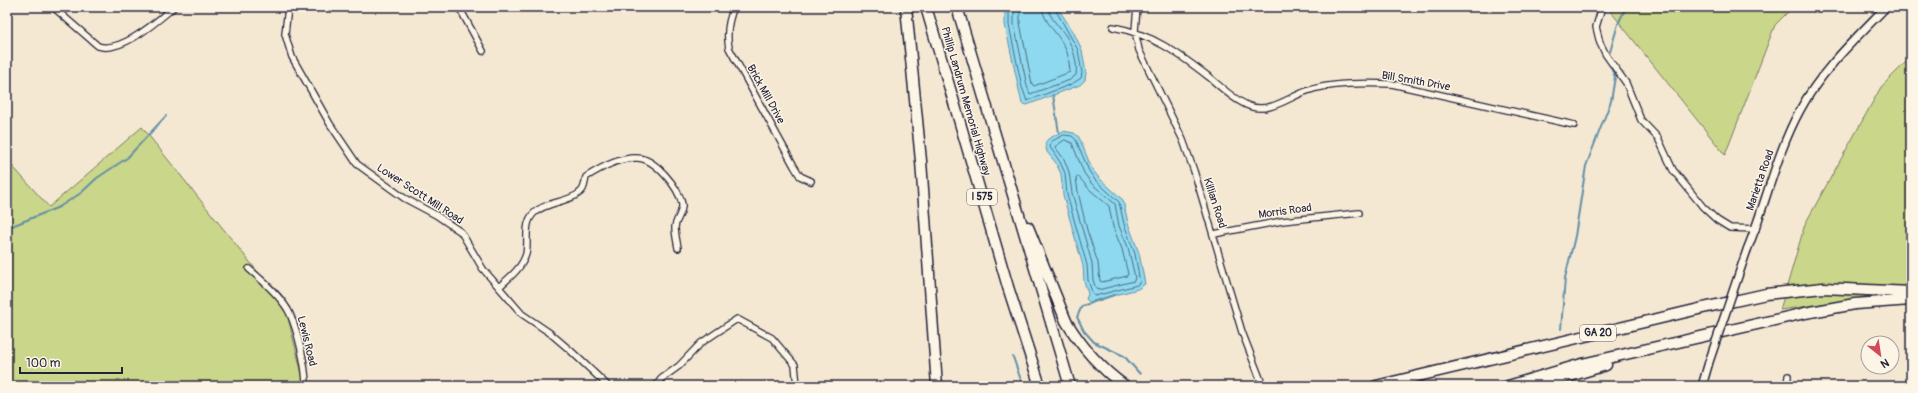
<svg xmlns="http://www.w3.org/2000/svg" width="1918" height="393" viewBox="0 0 1918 393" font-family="Pangolin,sans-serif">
<rect width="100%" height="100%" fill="#f5e8d3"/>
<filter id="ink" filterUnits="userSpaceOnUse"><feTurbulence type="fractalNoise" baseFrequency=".025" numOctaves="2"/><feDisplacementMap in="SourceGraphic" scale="8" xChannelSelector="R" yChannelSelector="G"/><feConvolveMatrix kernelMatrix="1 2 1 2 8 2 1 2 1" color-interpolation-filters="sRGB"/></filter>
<g filter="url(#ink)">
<!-- green -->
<path fill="#cad689" stroke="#767c62" d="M 1607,7 L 1793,7 L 1775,25 L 1725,155 Z
M 1911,57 L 1911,296 L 1843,301 L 1780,310 L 1805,224 L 1881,87 Z
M 142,127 L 285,306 L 305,386 L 7,386 L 7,160 L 49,207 Z"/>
<!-- water -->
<path fill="#8ed9ef" stroke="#6390a7" d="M 1005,7 L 1057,7 L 1073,31 L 1082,50 L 1086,73 L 1085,80 L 1080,85 L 1027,105 L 1022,104 L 1005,25 Z
M 1063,131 L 1074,133 L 1079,137 L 1092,169 L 1099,178 L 1123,200 L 1128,223 L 1139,253 L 1145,284 L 1138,289 L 1089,302 L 1086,299 L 1088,294 L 1084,281 L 1083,266 L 1063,195 L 1061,174 L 1056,163 L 1047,152 L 1045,143 L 1048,139 Z"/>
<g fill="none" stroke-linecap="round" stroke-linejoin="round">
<!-- shore -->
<path stroke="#4d6b83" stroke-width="1" d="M 1009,7 L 1009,25 L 1022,87 L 1027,101 L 1072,84 L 1081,78 L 1082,73 L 1078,50 L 1054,7
M 1014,7 L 1014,24 L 1027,86 L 1030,94 L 1070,80 L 1076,75 C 1078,63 1073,47 1066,36 C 1060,27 1049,18 1048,7
M 1020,7 L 1020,23 L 1032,84 L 1034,86 L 1070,72 C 1069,64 1069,55 1065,48 C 1059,34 1043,22 1042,7
M 1064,135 L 1072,136 L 1076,140 L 1089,171 L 1095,180 L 1119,202 L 1124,224 L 1135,254 L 1140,282 L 1137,285 L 1095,296 L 1093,295 L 1088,280 L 1087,265 L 1067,195 L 1065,173 L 1060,162 L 1050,147 L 1051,142 Z
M 1065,140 L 1072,143 L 1084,173 L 1091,183 L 1115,204 L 1119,226 L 1128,247 L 1135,277 L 1134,281 L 1098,290 L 1096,289 L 1093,280 L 1092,263 L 1072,193 L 1069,172 L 1064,159 L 1055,147 Z
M 1078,176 L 1089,189 L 1109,206 L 1113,227 L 1122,249 L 1128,274 L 1127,276 L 1102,282 L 1100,281 L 1098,263 L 1087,230 L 1078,192 L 1076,178 Z"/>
<!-- stream -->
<path stroke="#6390a7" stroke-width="2" d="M 1610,52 L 1618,24 L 1626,7
M 1053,95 L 1059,133
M 7,228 L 59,207 L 81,193 L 97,178 L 127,158 L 166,116
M 1114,295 L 1082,306 L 1077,317 L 1084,331 L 1094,342 L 1124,356 L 1140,374
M 1561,329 L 1565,278 L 1575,236 L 1586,166 L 1611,101 L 1615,77 L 1609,63
M 1013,357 L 1023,386"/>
<!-- minor casing -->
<g stroke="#22223b" stroke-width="8">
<path id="minor" d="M 53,7 L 98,46 C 121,54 157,21 174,7
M 288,7 L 285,34 L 292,57 L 330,124 L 357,164 L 404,198 L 436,215 L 461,232 L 483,269 L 522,314 L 550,333 L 571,351 L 608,386
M 459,7 L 483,51
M 734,7 C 728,21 726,33 729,48 L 794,166 L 800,176 L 811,181
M 1137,7 L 1135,31 L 1139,50 L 1183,140 L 1194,171 L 1242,332 L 1263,386
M 1602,7 L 1596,27 L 1600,43 L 1606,55 L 1626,83 L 1641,120 L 1658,138 L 1673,170 L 1703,207 L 1717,220 L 1730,228 L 1756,229
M 1113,27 C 1152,34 1178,53 1209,77 C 1221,87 1234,100 1249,106 C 1269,114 1289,97 1307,91 C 1328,83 1369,83 1392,84 L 1574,125
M 1214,234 L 1282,221 L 1359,213
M 249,269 C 262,280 283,298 290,314 C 298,332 306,366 306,386
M 499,287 C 509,278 522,268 526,254 C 529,240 523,224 534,213 C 546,201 575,202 583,189 C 585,185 585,180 586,177 C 600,168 620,157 637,158 C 655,158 679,188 682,204 C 683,213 676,219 675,227 C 675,234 677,242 678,248
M 656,386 L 661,379 L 679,366 L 701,343 L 737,319 L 772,338 L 795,365 L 797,386
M 1787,386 L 1788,376"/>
</g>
<!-- tertiary casing -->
<g stroke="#22223b" stroke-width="10">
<path id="tertiary" d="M 1747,250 C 1766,204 1776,154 1800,110 C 1821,71 1855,39 1886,7
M 1702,386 L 1709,362"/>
</g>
<!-- motorway casing -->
<g stroke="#22223b" stroke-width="13">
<path id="motorway" d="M 906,7 L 921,161 L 937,386
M 926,7 L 1008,287 L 1040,386
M 957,7 L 1070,386
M 1028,227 L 1066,321 C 1082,348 1100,368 1125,386
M 1376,386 L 1703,308 L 1766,294 L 1823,288 L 1911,292
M 1508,386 L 1582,364 L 1805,313 L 1855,304 L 1911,300
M 1537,386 L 1606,365"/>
</g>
<!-- minor -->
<use href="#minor" stroke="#fcf5e5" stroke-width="5.5"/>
<!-- tertiary -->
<use href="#tertiary" stroke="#fcf5e5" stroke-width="7"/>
<!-- motorway -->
<use href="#motorway" stroke="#fcf5e5" stroke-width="10"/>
<!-- tertiary-bridge casing -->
<g stroke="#22223b" stroke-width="10" stroke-linecap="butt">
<path id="tertiary-bridge" d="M 1709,362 L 1747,250"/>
</g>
<!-- tertiary-bridge -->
<use href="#tertiary-bridge" stroke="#fcf5e5" stroke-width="7"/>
</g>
</g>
<g text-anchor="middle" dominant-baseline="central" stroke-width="3" stroke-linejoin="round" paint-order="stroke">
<!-- shield labels -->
<g fill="#fcf5e5" stroke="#63616e" stroke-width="1">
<rect x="967" y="189" width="30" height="16" rx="3"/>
<rect x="1580" y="325" width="36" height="16" rx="3"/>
</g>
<g font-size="10" font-weight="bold" fill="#22223b">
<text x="982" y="197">I 575</text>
<text x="1598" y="333">GA 20</text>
</g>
<!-- street labels -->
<g font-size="11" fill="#22223b" stroke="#fcf5e5">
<text transform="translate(1416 81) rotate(10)">Bill Smith Drive</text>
<text transform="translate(766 94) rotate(61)">Brick Mill Drive</text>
<text transform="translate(966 101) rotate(74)">Phillip Landrum Memorial Highway</text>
<text transform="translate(1760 180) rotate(-71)">Marietta Road</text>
<text transform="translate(420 194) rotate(33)">Lower Scott Mill Road</text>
<text transform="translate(1215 203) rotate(72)">Killian Road</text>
<text transform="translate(1285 211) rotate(-8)">Morris Road</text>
<text transform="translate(307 341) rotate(76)">Lewis Road</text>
</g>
</g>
<!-- margin -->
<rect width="1918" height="393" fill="none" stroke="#fcf5e5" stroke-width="24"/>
<rect x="12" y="12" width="1894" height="369" fill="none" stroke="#22223b" stroke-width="1.5" filter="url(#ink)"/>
<!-- north arrow -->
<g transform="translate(1880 355) rotate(150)"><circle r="19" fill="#fcf5e5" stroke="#a5a1a1"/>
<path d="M0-3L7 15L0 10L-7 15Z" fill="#d1495b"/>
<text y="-6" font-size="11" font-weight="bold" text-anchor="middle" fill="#22223b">N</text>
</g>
<!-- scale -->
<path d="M20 367v6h102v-6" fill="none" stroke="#22223b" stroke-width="2"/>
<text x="26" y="367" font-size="12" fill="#22223b" stroke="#fcf5e5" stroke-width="3" paint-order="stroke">100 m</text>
</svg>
